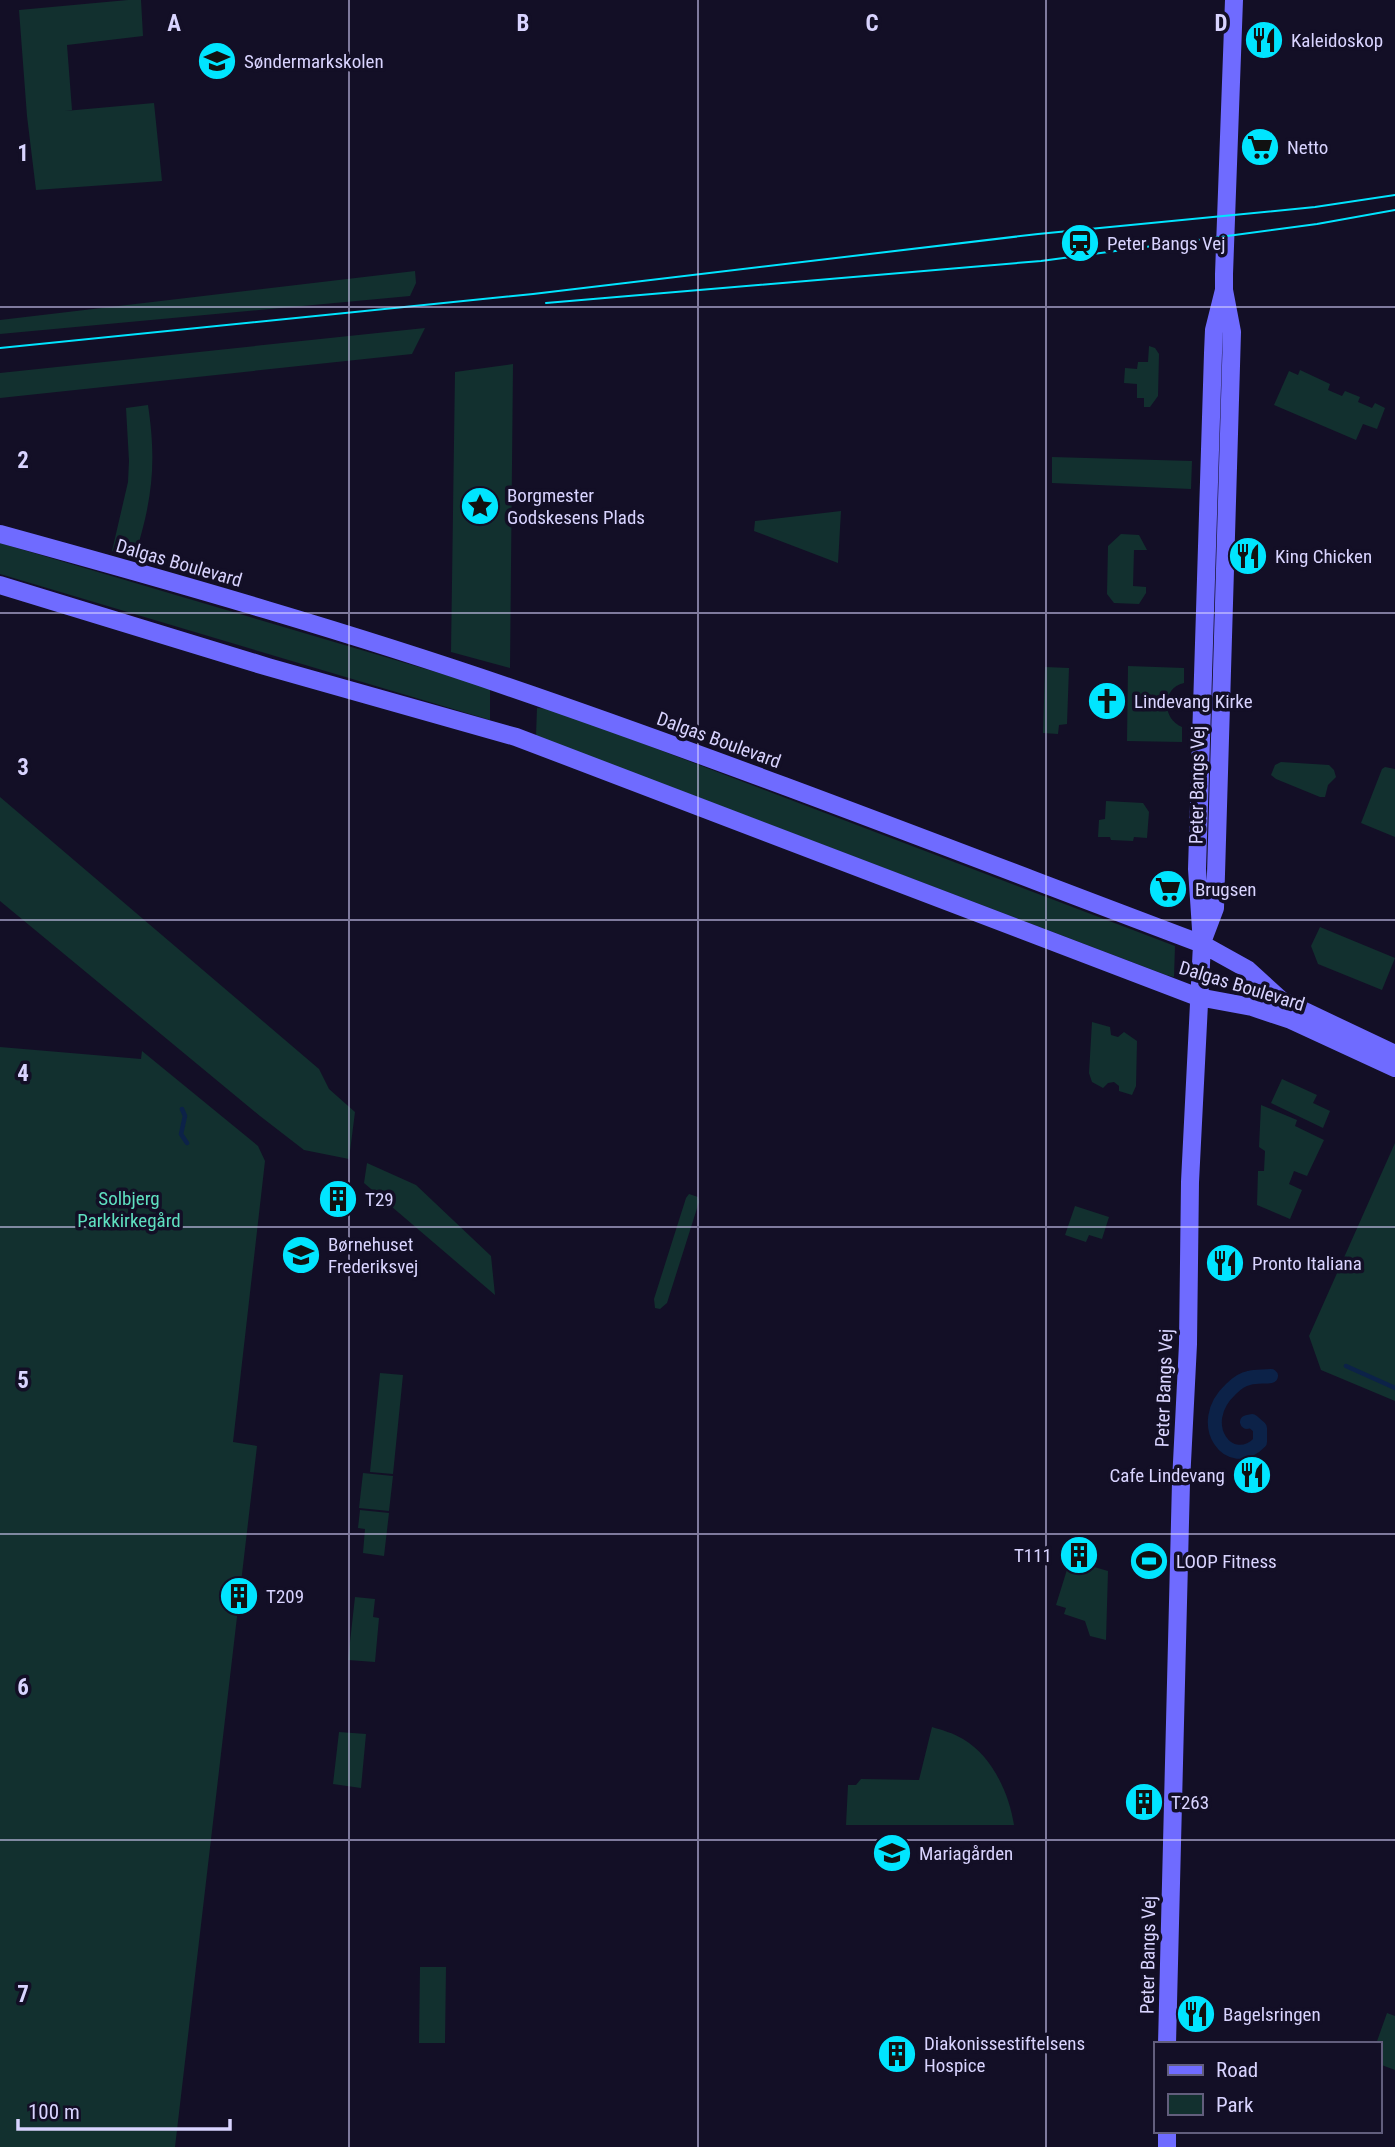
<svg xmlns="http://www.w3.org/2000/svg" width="1395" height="2147" viewBox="0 0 1395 2147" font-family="'Roboto Condensed',sans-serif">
<rect width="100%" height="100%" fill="#130f26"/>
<!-- green -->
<path fill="#12302f" d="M 128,0 L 141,0 L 143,36 L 67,45 L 72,110 L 65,111 L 154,103 L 162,181 L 36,190 L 27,116 L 19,10 Z
M 415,271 L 416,283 L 410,296 L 0,334 L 0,320 Z
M 425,328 L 412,354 L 0,398 L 0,373 Z
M 1149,346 L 1155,348 L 1159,354 L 1158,396 L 1150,407 L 1144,407 L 1144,398 L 1137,398 L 1137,384 L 1124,383 L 1125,368 L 1137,369 L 1138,362 L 1148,362 Z
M 513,364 L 510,668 L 451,652 L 455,372 Z
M 1300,370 L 1330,384 L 1328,390 L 1342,396 L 1345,391 L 1360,397 L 1358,402 L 1372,408 L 1375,403 L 1385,408 L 1377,429 L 1363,424 L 1356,440 L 1274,405 L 1289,371 L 1298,375 Z
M 148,405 C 157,465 152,501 134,559 L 112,551 L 128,482 L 129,461 L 126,408 Z
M 1052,457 L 1192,461 L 1191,489 L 1052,483 Z
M 841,511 L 838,563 L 754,531 L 755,521 Z
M 1121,534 L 1139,535 L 1147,550 L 1134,550 L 1133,586 L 1146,587 L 1146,593 L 1139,604 L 1114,603 L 1107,594 L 1108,546 Z
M 0,543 L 490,688 L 490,720 L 0,574 Z
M 1128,666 L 1184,668 L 1184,683 C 1161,688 1162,719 1182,727 L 1182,742 L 1127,741 Z
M 1045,667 L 1069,668 L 1067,724 L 1059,725 L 1058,734 L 1043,733 Z
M 537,708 L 552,709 L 1175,946 L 1174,977 L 1166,975 L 536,736 Z
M 1281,762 L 1329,765 L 1334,770 L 1336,777 L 1328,785 L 1325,797 L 1320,797 L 1276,779 L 1271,775 L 1275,765 Z
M 1385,767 L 1395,769 L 1395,837 L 1361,823 L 1382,769 Z
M 0,797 L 319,1069 L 329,1089 L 355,1112 L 349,1159 L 304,1150 L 260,1116 L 0,901 Z
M 1106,801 L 1143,803 L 1149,812 L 1147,838 L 1134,837 L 1133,841 L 1111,840 L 1110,837 L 1098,837 L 1099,820 L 1105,819 Z
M 1320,927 L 1395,958 L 1382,990 L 1318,964 L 1311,946 Z
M 1092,1022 L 1110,1027 L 1111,1035 L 1118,1037 L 1124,1032 L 1137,1041 L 1136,1086 L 1132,1095 L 1119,1091 L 1119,1086 L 1114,1082 L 1108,1083 L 1103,1088 L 1092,1082 L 1089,1073 Z
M 0,1047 L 141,1059 L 142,1051 L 258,1146 L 265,1161 L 233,1442 L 257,1446 L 175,2147 L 0,2147 Z
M 1282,1079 L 1317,1095 L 1313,1103 L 1330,1111 L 1323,1128 L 1271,1103 Z
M 1261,1105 L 1297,1120 L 1295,1126 L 1324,1140 L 1307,1176 L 1294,1171 L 1289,1184 L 1302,1190 L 1290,1219 L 1257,1205 L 1258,1171 L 1264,1171 L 1265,1151 L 1259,1147 Z
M 1395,1143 L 1395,1401 L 1321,1370 L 1309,1336 Z
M 367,1163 L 416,1185 L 491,1256 L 495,1295 L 364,1183 Z
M 689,1194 L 698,1197 L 699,1202 L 667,1303 L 660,1309 L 655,1308 L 654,1299 L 686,1198 Z
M 1075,1206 L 1109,1217 L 1102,1239 L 1089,1235 L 1086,1242 L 1065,1235 Z
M 380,1373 L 403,1375 L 393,1474 L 370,1472 Z
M 363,1473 L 393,1476 L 389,1511 L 359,1508 Z
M 360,1510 L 389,1513 L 384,1556 L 363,1553 L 365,1529 L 358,1528 Z
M 1070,1560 L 1108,1571 L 1106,1640 L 1090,1636 L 1085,1621 L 1064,1614 L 1066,1608 L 1056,1605 Z
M 355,1597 L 375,1599 L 373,1617 L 379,1618 L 375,1662 L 348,1660 Z
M 932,1727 C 942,1730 953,1733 963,1739 C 992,1756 1009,1793 1014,1825 L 846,1825 L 848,1785 L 856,1785 L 861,1779 L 919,1780 Z
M 339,1732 L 366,1734 L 361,1788 L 333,1784 Z
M 420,1967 L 446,1967 L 445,2043 L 419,2043 Z
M 1387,2013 L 1395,2016 L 1395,2070 L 1379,2064 L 1379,2044 L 1376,2044 Z"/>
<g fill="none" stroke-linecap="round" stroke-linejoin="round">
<!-- stream -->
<path stroke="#0c2248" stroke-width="4.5" d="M 182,1109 L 185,1116 L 181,1134 L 187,1143
M 1346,1366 L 1395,1388"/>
<!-- canal -->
<path stroke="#0c2248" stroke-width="14" d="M 1247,1422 L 1252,1421 L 1260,1428 L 1260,1442 C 1230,1473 1193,1424 1231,1389 C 1236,1384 1243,1379 1249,1378 C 1256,1376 1264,1377 1271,1376"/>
<!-- secondary -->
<path stroke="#6f6bff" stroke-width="18" d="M 0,534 C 178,583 357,634 532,695 C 757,773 979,860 1202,944 L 1247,969 L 1281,1000 L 1395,1054
M 0,585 L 268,667 L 516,737 L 1198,997 L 1252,1007 L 1291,1020 L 1395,1068
M 1204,937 L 1215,908 L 1232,332 L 1224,290 L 1224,274 L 1234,0
M 1167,2044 L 1181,1482 L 1188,1344 L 1190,1182 L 1202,944 L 1197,869 L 1213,353 L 1214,330 L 1224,290
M 1167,2131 L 1167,2147"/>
<!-- tram -->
<path stroke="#00e5ff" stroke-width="2" d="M 546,303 L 1041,261 L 1317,224 L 1395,210
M 0,348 L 533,294 L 1038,234 L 1315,207 L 1395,195"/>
</g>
<!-- grid -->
<path fill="none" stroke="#d9d4ff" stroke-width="2" stroke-opacity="0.55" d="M 349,0 L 349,2147M 698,0 L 698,2147M 1046,0 L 1046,2147M 0,307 L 1395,307M 0,613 L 1395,613M 0,920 L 1395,920M 0,1227 L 1395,1227M 0,1534 L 1395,1534M 0,1840 L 1395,1840"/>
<!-- icons -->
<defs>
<g id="restaurant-disc" transform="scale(2.0125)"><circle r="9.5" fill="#00e5ff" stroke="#130f26"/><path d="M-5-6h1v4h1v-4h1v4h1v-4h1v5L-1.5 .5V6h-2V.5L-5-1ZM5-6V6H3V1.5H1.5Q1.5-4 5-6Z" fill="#111"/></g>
<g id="school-disc" transform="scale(2.0125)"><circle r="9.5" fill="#00e5ff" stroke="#130f26"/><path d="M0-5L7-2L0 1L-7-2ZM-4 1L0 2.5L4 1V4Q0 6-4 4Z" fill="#111"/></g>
<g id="supermarket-disc" transform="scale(2.0125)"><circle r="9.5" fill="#00e5ff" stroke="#130f26"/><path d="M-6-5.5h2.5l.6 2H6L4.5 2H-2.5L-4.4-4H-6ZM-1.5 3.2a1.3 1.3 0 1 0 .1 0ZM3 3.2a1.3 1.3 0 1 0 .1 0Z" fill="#111"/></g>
<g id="station-disc" transform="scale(2.0125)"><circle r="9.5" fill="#00e5ff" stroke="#130f26"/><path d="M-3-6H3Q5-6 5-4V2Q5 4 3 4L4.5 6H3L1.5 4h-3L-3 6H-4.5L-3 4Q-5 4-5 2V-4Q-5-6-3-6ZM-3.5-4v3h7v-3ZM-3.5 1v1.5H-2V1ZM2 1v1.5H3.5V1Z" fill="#111"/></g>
<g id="sight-disc" transform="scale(2.0125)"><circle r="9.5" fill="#00e5ff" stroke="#130f26"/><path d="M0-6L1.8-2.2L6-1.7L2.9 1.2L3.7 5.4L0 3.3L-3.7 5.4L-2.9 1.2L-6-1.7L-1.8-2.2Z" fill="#111"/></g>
<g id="church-disc" transform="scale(2.0125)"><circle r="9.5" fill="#00e5ff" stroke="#130f26"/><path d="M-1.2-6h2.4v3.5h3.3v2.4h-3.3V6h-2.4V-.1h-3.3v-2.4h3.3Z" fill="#111"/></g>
<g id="building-disc" transform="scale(2.0125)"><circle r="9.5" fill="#00e5ff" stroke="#130f26"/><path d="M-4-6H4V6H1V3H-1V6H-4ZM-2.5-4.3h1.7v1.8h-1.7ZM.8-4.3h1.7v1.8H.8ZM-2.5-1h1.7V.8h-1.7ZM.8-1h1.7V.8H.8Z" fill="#111"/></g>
<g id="stadium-disc" transform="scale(2.0125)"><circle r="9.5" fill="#00e5ff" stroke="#130f26"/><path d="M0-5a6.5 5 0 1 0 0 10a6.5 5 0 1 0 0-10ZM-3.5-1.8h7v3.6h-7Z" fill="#111"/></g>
</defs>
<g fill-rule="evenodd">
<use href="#restaurant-disc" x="1264" y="40"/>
<use href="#school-disc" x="217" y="61"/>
<use href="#supermarket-disc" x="1260" y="147"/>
<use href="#station-disc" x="1080" y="243"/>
<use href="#sight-disc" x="480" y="506"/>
<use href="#restaurant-disc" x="1248" y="556"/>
<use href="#church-disc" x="1107" y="701"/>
<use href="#supermarket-disc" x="1168" y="889"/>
<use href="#building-disc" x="338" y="1199"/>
<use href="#school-disc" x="301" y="1255"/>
<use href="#restaurant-disc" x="1225" y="1263"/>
<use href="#restaurant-disc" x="1252" y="1475"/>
<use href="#building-disc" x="1079" y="1555"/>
<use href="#stadium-disc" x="1149" y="1561"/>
<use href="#building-disc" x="239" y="1596"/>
<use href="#building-disc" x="1144" y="1802"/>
<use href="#school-disc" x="892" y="1853"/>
<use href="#restaurant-disc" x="1196" y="2014"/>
<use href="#building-disc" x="897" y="2054"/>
</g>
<g text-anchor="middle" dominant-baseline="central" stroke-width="7" stroke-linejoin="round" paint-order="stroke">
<!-- poi labels -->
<g font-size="19" fill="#d9d4ff" stroke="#130f26" text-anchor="start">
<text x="1291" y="40">Kaleidoskop</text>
<text x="244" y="61">Søndermarkskolen</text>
<text x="1287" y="147">Netto</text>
<text x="1107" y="243">Peter Bangs Vej</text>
<text x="507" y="495">Borgmester<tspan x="507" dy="22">Godskesens Plads</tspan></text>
<text x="1275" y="556">King Chicken</text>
<text x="1134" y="701">Lindevang Kirke</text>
<text x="1195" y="889">Brugsen</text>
<text x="365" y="1199">T29</text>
<text x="328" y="1244">Børnehuset<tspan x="328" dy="22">Frederiksvej</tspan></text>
<text x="1252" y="1263">Pronto Italiana</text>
<text x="1225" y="1475" text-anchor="end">Cafe Lindevang</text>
<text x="1052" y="1555" text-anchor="end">T111</text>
<text x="1176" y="1561">LOOP Fitness</text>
<text x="266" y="1596">T209</text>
<text x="1171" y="1802">T263</text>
<text x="919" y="1853">Mariagården</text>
<text x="1223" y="2014">Bagelsringen</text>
<text x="924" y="2043">Diakonissestiftelsens<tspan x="924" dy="22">Hospice</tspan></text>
</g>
<!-- street labels -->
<g font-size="19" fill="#d9d4ff" stroke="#130f26">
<text transform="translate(179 563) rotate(16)">Dalgas Boulevard</text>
<text transform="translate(719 740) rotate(20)">Dalgas Boulevard</text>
<text transform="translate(1197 785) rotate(-89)">Peter Bangs Vej</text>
<text transform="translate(1242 986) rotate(17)">Dalgas Boulevard</text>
<text transform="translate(1164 1388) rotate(-88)">Peter Bangs Vej</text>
<text transform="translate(1148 1955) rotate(-89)">Peter Bangs Vej</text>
</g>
<!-- park labels -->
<g font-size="19" fill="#5fe0c0" stroke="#130f26">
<text x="129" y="1198">Solbjerg<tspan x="129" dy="22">Parkkirkegård</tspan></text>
</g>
</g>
<g font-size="23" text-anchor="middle" font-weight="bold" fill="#d9d4ff" stroke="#130f26" stroke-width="7" stroke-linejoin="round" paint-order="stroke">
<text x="174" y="31">A</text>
<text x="523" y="31">B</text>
<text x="872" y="31">C</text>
<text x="1221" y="31">D</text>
<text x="23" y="161">1</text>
<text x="23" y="468">2</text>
<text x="23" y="775">3</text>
<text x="23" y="1081">4</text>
<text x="23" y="1388">5</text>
<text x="23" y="1695">6</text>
<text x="23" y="2002">7</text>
</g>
<!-- legend -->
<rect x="1154" y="2042" width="228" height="91" fill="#130f26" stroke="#625e7d" stroke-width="2"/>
<rect x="1168" y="2065" width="35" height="10" fill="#6f6bff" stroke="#625e7d" stroke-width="2"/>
<text x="1216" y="2077" font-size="21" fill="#d9d4ff">Road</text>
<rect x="1168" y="2094" width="35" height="21" fill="#12302f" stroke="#625e7d" stroke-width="2"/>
<text x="1216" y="2112" font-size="21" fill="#d9d4ff">Park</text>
<!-- scale -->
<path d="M18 2119v10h212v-10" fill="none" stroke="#d9d4ff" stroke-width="3.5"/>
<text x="28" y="2119" font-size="21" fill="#d9d4ff" stroke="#130f26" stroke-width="5" paint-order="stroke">100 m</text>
</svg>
